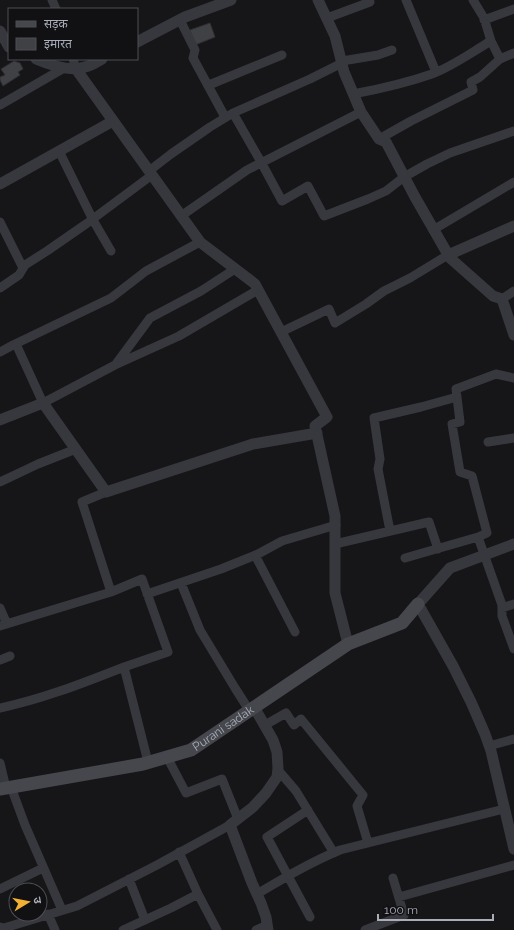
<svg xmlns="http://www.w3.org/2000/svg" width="514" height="930" viewBox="0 0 514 930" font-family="Raleway,'Noto Sans Devanagari',sans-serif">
<rect width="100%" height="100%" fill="#161618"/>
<!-- building -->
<path fill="#404145" stroke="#303034" d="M 210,23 L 215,37 L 195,45 L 190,30 Z
M 14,61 L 20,63 L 23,69 L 18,72 L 20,75 L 3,86 L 0,80 L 0,77 L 5,75 L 1,69 Z"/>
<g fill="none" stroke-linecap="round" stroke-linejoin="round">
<!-- minor -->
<path stroke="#37383d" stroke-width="9" d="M 52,0 L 56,9
M 406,0 L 436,72
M 473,0 L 484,18 L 491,41 L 500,59
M 327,18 L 370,2
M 180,20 L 195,50 L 193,58 L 225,117
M 484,20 L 514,9
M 73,59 L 76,69
M 342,61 L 378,55 L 392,50
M 209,85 L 282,55
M 353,94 C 380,89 406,83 432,74 C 453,66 472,52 491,41
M 0,105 L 64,68
M 233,113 L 261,162 L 282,201 L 308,186 L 324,216 L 368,199 L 386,191 L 404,177 L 427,164 L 450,153 L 514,131
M 379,139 L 411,121 L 473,90 L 471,82 L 480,77 L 500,59 L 514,53
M 59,151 L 93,220 L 111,251
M 149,171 L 171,154 L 210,127 L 233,113 L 310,79 L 342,63
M 181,216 L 247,170 L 361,112
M 0,222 L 23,268
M 433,230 L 514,182
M 0,288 L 19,275 L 25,265 L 47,251 L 86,224 L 152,175
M 502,299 L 514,291
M 281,332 L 329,309 L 335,323 L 366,304 L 384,291 L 410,278 L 448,255
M 16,344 L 43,403 L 115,365 L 179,336 L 258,290
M 0,352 L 13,345 L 111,298 L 146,271 L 200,242
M 116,364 L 150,318 L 201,291 L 235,269
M 514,378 L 496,374 L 456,389 L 460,422 L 452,424 L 460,472 L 472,476 L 487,533 L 478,537 L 502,605 L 502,616 L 514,649
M 488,442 L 514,438
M 0,482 L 38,464 L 76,449
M 390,531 L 378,469 L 380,459 L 374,418 L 421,407 L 457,397
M 335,544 L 429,522 L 438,549
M 255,555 L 295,632
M 405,558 L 478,537
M 181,583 L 200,630 L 235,688 L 249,710
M 111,592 L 142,579 L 168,652 L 124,667
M 147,594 L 221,569 L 258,554 L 282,541 L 336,525
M 0,608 L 7,624
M 502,608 L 514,604
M 0,626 L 111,592 L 82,502 L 106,492
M 0,660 L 10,656
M 0,708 C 43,699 83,683 124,667 L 148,762
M 265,725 L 286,713 L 294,725 L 301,719 L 363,795 L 357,806 L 368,843
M 489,746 L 514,739
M 167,757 L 186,793 L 222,779 L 238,819
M 0,763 L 6,788
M 278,770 L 296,791 L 334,853
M 11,787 L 25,825 L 62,910
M 308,810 L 267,837 L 310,917
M 179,852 L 198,894 L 217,930
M 129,879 L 145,920
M 0,889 L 43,868
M 257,894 C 284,878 311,862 340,850 L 504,809
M 399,897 L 514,865
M 48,914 L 55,930
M 0,927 L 1,929 L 77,906 L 157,865 L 230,825
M 123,930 L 171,908 L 198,894
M 256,930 L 267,925
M 365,930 L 404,915 L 393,878"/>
<!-- tertiary -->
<path stroke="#37383d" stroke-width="11" d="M 318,0 L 335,36 L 344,72 L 361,112 L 379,139 L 386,142 L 415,197 L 450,258 L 493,296 L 502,299 L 514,335
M 0,31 L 9,47
M 137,42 L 185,17 L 231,0
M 36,59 C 50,65 70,72 85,67 C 91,66 97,62 102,59
M 76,69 L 200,242 L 255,284 L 327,417 L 315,426 L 335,516 L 335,593 L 348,644
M 0,184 L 113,121
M 448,255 L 514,226
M 0,420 L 43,403 L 106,492 L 253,444 L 317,433
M 514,544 L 450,568 L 418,604 L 453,666 L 471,702 L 485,734 L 491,751 L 514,849
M 254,707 L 273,740 L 277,752 L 278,768 L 277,777 L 266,793 L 253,807 L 230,825 L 252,883 L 261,903 L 266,917 L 268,930"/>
<!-- secondary -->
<path stroke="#45474d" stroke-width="13" id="s1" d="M 0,789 L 143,764 L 191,750 L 348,644 L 402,623 L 418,604"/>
</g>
<g text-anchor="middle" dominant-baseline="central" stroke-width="3" stroke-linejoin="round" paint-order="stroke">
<!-- street labels -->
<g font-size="12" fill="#a8adb8" stroke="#111113">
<text stroke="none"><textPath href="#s1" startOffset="234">Purani sadak</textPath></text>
</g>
</g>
<!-- legend -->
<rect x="8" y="8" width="130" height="52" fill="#111113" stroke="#4d4f55"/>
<rect x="16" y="21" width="20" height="6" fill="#45474d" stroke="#4d4f55"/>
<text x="44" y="28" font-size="12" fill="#a8adb8">सड़क</text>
<rect x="16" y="38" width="20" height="12" fill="#404145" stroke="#4d4f55"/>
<text x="44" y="48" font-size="12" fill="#a8adb8">इमारत</text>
<!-- north arrow -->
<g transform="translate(28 902) rotate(80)"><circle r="19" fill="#111113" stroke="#4d4f55"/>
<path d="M0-3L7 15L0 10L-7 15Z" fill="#f2b134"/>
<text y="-6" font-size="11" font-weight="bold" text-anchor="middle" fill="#a8adb8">उ</text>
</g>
<!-- scale -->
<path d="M378 914v6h115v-6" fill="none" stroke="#a8adb8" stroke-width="2"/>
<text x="384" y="914" font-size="12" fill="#a8adb8" stroke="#111113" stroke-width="3" paint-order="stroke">100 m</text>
</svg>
